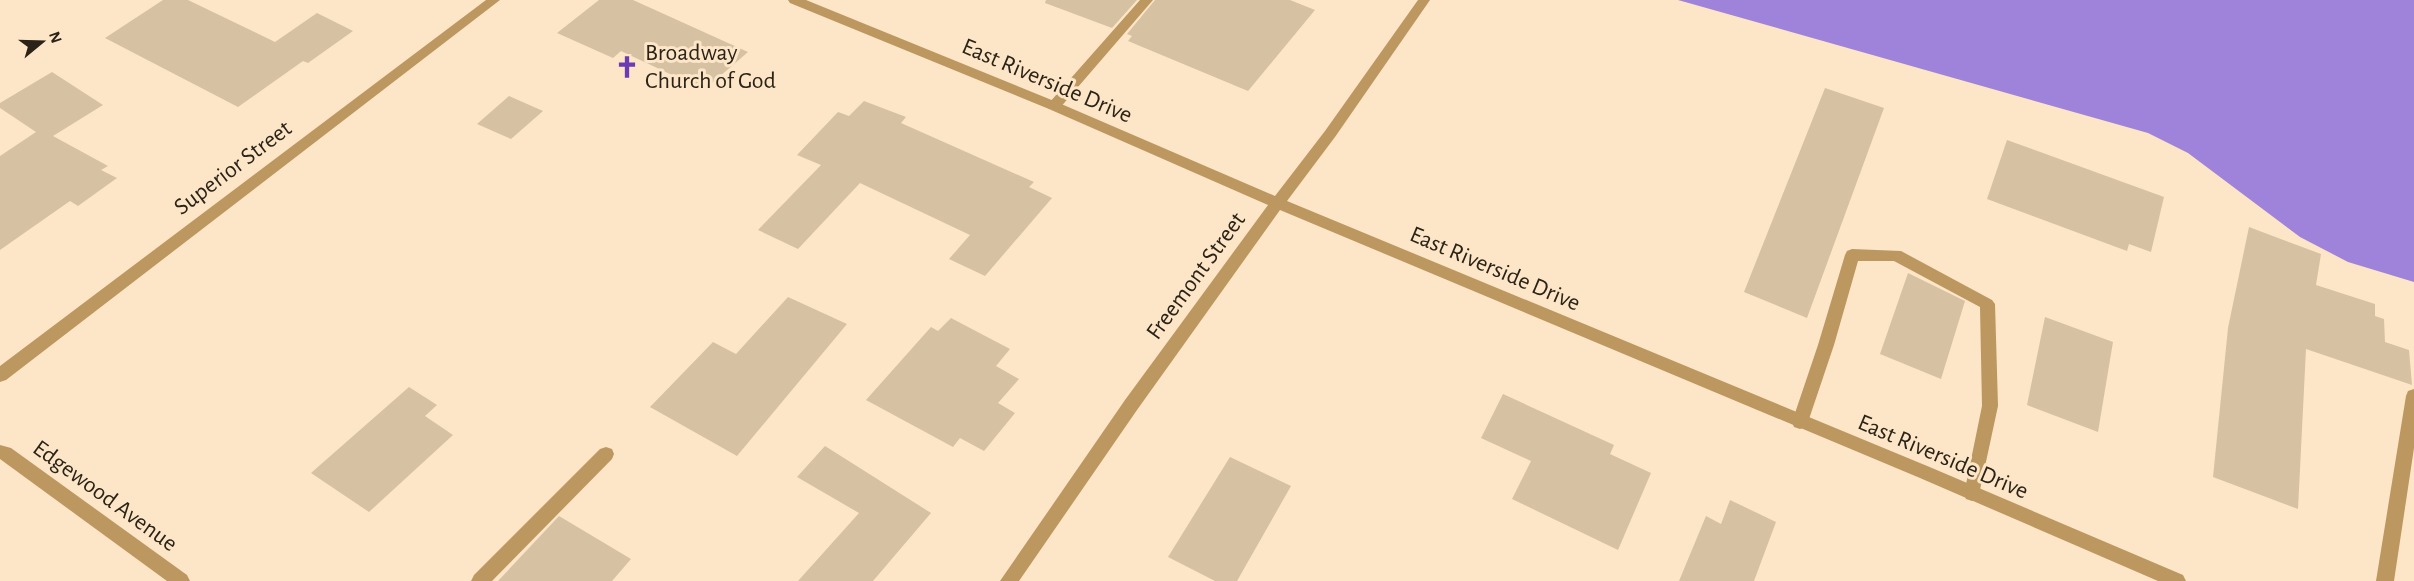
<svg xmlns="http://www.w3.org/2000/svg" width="2414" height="581" viewBox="0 0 2414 581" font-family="'Alegreya Sans',sans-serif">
<rect width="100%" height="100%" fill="#fce6c7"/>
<!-- water -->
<path fill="#9f83da" d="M 1678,0 L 2414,0 L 2414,282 L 2348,262 L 2300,237 L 2188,153 L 2148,133 Z"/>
<!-- building -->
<path fill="#d6c1a2" d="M 163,0 L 188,0 L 275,42 L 317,13 L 353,31 L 308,63 L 303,61 L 238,107 L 105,38 Z
M 599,0 L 633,0 L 748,52 L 704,90 L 621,51 L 613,58 L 557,33 Z
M 1046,0 L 1137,0 L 1112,28 L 1045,3 Z
M 1155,0 L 1290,0 L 1315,10 L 1248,91 L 1128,41 L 1132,36 L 1127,34 Z
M 52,72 L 103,105 L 53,136 L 108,166 L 101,170 L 117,178 L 78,206 L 70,201 L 0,250 L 0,156 L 36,132 L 0,108 L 0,103 Z
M 1825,88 L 1884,108 L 1807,318 L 1744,292 Z
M 509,96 L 543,111 L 511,139 L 477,124 Z
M 864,101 L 906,117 L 901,123 L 1034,182 L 1029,187 L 1052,198 L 985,276 L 949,259 L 970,235 L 860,183 L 798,249 L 758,230 L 821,165 L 797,155 L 838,112 L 849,116 Z
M 2007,140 L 2164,197 L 2151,252 L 2129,244 L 2127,251 L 1987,199 Z
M 2249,227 L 2321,254 L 2316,285 L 2375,304 L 2375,316 L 2384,319 L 2385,342 L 2409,350 L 2412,385 L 2306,349 L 2298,509 L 2213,477 L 2228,328 Z
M 1908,273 L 1965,301 L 1941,379 L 1880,354 Z
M 788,297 L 847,324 L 737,456 L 650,407 L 713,342 L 736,354 Z
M 2045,317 L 2113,342 L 2098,432 L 2027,405 Z
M 951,318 L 1010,349 L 996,366 L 1019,379 L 998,403 L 1015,413 L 984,451 L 960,438 L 953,447 L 866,400 L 931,327 L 938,331 Z
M 409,387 L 437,405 L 425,416 L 453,435 L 369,512 L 311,473 Z
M 1503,394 L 1614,445 L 1610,454 L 1651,473 L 1618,550 L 1512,499 L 1531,461 L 1481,438 Z
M 825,446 L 931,513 L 873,581 L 798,581 L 859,513 L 797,477 Z
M 1230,457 L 1291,486 L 1237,581 L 1215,581 L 1168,557 Z
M 1730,500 L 1776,522 L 1754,581 L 1679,581 L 1706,516 L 1721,524 Z
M 559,516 L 631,559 L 612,581 L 498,581 Z"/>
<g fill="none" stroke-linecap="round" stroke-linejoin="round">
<!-- service -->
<path fill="#bc9760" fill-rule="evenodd" d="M 1140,0 L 1153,0 L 1059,109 L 1049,109 L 1047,106 L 1049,103 Z
M 1852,249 L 1901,251 L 1992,300 L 1995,304 L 1998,406 L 1978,499 L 1972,501 L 1966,499 L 1964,494 L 1982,406 L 1980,307 L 1894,261 L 1858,261 L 1834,345 L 1808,422 L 1806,427 L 1800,429 L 1794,427 L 1792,422 L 1818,345 L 1845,255 L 1847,251 Z
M 2414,389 L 2414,448 L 2394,581 L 2376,581 L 2406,396 L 2408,391 Z
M 606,447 L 612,449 L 614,454 L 612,459 L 492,581 L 471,581 L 474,575 L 600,449 Z"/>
<!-- minor -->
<path fill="#bc9760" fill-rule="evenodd" d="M 486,0 L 500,0 L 6,380 L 0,382 L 0,366 Z
M 788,0 L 806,0 L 1059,103 L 1275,196 L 1325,131 L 1418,0 L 1430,0 L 1335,137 L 1287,201 L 1932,468 L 2183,575 L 2186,581 L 2158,581 L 1920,478 L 1280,210 L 1137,410 L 1019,581 L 1000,581 L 1125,400 L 1268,205 L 1049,109 L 790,3 Z"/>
<!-- tertiary -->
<path fill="#bc9760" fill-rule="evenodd" d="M 0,445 L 11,448 L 187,575 L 190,581 L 167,581 L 0,459 Z"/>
</g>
<!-- icons -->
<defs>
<g id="church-bare" transform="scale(1.8)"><path d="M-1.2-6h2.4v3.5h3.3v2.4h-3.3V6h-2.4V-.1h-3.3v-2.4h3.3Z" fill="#6c3bb3" stroke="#fce6c7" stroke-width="2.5" paint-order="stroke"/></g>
</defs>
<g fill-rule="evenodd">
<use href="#church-bare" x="627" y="67"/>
</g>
<g text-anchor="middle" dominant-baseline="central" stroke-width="6" stroke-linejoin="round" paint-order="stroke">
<!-- poi labels -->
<g font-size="24" fill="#2b2317" stroke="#fce6c7" text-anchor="start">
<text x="645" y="53">Broadway<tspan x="645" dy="28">Church of God</tspan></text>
</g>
<!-- street labels -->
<g font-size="24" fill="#2b2317" stroke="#fce6c7">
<text transform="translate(1047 81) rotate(23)">East Riverside Drive</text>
<text transform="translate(233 168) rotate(-37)">Superior Street</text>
<text transform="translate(1495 269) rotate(23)">East Riverside Drive</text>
<text transform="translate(1196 276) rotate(-54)">Freemont Street</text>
<text transform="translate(1943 457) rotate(23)">East Riverside Drive</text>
<text transform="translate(105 496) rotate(36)">Edgewood Avenue</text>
</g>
</g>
<!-- north arrow -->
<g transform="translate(42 42) rotate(71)" stroke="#fce6c7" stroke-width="4.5" paint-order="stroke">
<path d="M0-4.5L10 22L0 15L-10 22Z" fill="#2b2317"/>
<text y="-9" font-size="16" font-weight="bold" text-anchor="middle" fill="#2b2317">N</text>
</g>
</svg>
